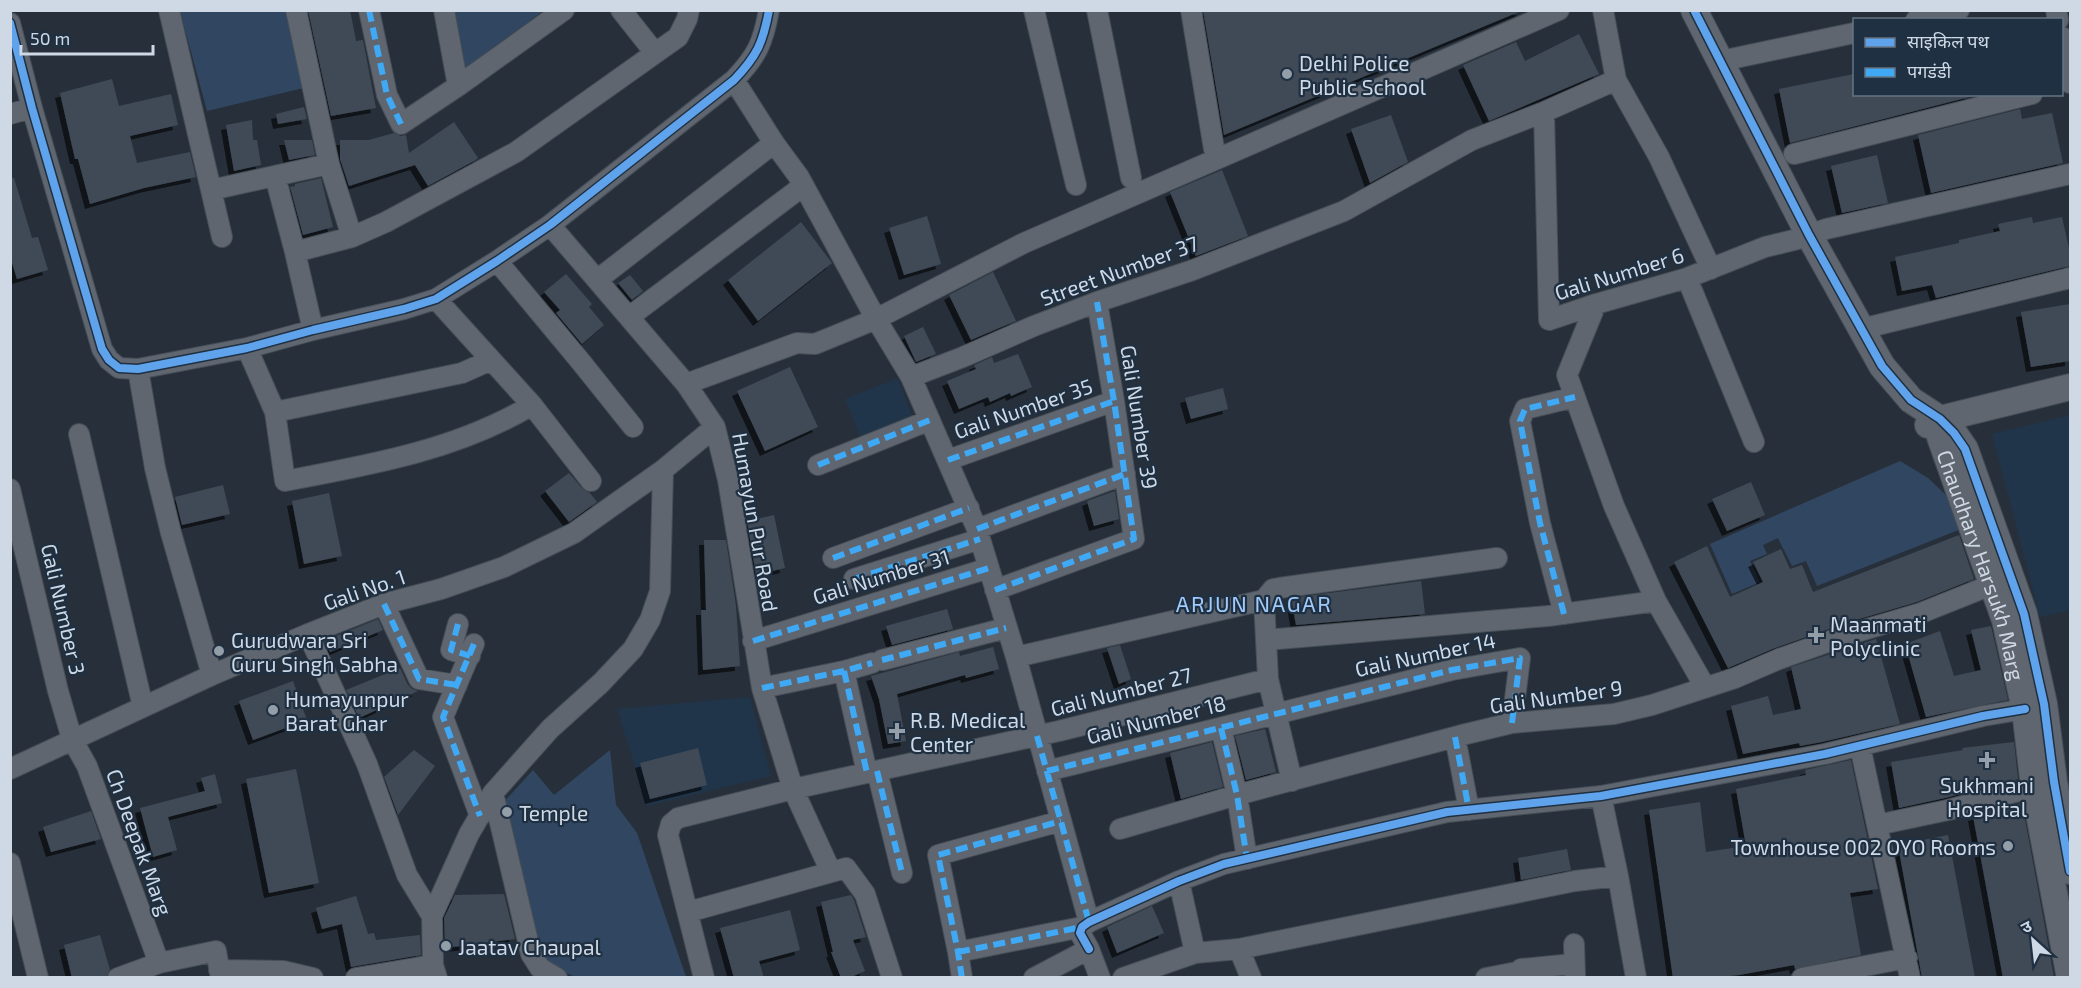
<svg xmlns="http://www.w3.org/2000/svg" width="2081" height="988" viewBox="0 0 2081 988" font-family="'Exo 2','Noto Sans Devanagari',sans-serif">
<defs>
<filter id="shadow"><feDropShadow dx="-5" dy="5" stdDeviation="0" flood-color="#0009"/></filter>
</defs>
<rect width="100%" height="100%" fill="#27303a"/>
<!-- built -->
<path fill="#20344a" d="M 898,378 L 913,419 L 861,439 L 845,399 Z
M 2070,415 L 2070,610 L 2040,617 L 1992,434 Z
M 750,697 L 771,776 L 647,806 L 617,709 Z"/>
<!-- green -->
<path fill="#314761" d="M 449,10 L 543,11 L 458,74 Z
M 180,11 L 290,11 L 308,87 L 207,111 Z
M 1900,461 L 1928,478 L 1946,495 L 1961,529 L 1817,586 L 1806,561 L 1792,566 L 1778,538 L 1763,545 L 1767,554 L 1750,561 L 1760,582 L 1732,594 L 1710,544 Z
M 610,750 L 616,805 L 637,833 L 686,977 L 575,977 L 551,966 L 534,944 L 502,804 L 533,770 L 554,795 Z"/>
<!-- building -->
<path fill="#3f4a57" filter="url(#shadow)" d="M 308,10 L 350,10 L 356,41 L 363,40 L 376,108 L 331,116 Z
M 1203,10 L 1521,10 L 1521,11 L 1224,135 Z
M 1579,34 L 1599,74 L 1489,121 L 1463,65 L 1516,42 L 1525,61 Z
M 1854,74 L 1854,94 L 1981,94 L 1790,143 L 1779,89 Z
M 112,79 L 119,106 L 171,94 L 178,125 L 130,136 L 137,163 L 190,152 L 196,177 L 144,188 L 90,204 L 78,159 L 75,159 L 60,93 Z
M 304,107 L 307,119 L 278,124 L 276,114 Z
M 2020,109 L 2022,119 L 2052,113 L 2063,163 L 1931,193 L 1918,135 Z
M 1391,115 L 1408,162 L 1370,183 L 1351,129 Z
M 252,120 L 253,140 L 257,140 L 261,165 L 234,171 L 226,125 Z
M 454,122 L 478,158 L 474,161 L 428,186 L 415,165 L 349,186 L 340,159 L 340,140 L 369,140 L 394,133 L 401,136 L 406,135 L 409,153 Z
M 284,140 L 312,140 L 315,155 L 289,160 Z
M 1877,155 L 1888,203 L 1842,213 L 1831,166 Z
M 1222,170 L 1248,236 L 1196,256 L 1170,192 Z
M 10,178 L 14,178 L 32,238 L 38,237 L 48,270 L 17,279 L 10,256 Z
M 321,178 L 333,227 L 303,235 L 290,187 L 295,186 L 295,184 Z
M 927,216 L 941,264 L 904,275 L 889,228 Z
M 2032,217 L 2033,223 L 2062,217 L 2070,253 L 2070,266 L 1936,298 L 1932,285 L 1902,291 L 1895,257 L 1959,243 L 1959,240 L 2000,231 L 1998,224 Z
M 801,222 L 832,263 L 758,321 L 728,280 Z
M 993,272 L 1016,321 L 971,340 L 949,295 Z
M 566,274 L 592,304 L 589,307 L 604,325 L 582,344 L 556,313 L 560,310 L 544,292 Z
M 630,275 L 643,291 L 632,300 L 618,283 Z
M 2070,304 L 2070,361 L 2031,367 L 2021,312 Z
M 923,327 L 936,354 L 916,362 L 904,336 Z
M 1018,354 L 1032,387 L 1011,396 L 1010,393 L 990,402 L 988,397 L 959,409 L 947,381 L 976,369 L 974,365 L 992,357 L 994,363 Z
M 790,367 L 818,427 L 765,451 L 737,391 Z
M 1223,388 L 1228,409 L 1191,419 L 1185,398 Z
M 569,473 L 582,488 L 590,493 L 597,502 L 569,522 L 545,491 Z
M 1751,482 L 1765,515 L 1727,531 L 1712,499 Z
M 223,485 L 230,514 L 182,525 L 175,497 Z
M 1115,491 L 1119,519 L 1094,526 L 1087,501 Z
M 329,493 L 342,556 L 304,564 L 292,501 Z
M 774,515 L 785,568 L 756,575 L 747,521 Z
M 1959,535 L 1974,579 L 1917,602 L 1846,623 L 1775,648 L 1728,668 L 1674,562 L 1707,546 L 1730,597 L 1763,582 L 1753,562 L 1781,549 L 1790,569 L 1802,565 L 1813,592 Z
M 704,540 L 726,540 L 736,606 L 740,666 L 703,670 L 701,610 L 706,610 Z
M 1421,581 L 1425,614 L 1296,625 L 1291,598 Z
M 947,609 L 953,629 L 892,645 L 886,626 Z
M 378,619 L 383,630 L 330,652 L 324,641 Z
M 1991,626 L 2008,700 L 1926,717 L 1905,644 L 1940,631 L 1954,676 L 1981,670 L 1971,630 Z
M 1876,639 L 1900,724 L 1822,742 L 1800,746 L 1799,743 L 1743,754 L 1731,706 L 1768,696 L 1773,715 L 1801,709 L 1791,667 Z
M 1120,645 L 1131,679 L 1119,684 L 1107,648 Z
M 993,647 L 999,669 L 966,678 L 965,675 L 897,694 L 906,741 L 888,744 L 879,699 L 871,676 L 959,652 L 960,656 Z
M 400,668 L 408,685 L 412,689 L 418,691 L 359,718 L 346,690 Z
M 293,681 L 307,720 L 253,740 L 239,701 Z
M 1265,729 L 1276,772 L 1246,780 L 1235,736 Z
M 1212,742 L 1223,787 L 1181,799 L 1170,753 Z
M 2014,742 L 2018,779 L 1945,798 L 1899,808 L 1891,762 L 1963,750 L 1962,748 Z
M 698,748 L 707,785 L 650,799 L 640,763 Z
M 414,750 L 435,766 L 398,815 L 384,777 Z
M 1851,760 L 1878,889 L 1850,893 L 1861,955 L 1795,969 L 1794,965 L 1739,975 L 1711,978 L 1673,978 L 1649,810 L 1700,802 L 1706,852 L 1746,846 L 1736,789 L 1806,775 L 1805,770 Z
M 296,769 L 319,883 L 269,893 L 246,779 Z
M 215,774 L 222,803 L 168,817 L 177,850 L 153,857 L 140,808 L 205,791 L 201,778 Z
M 2022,803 L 2046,933 L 2054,978 L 2003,978 L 1973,816 Z
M 91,811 L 101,839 L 51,852 L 43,827 Z
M 1948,835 L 1971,956 L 1975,978 L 1922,978 L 1898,845 Z
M 1567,849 L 1571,870 L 1521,880 L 1518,858 Z
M 504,894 L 515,939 L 445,948 L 444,918 L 455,895 Z
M 851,895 L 854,900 L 866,937 L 853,940 L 865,971 L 849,978 L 841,978 L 831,952 L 833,952 L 821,902 Z
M 356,896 L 368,934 L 374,933 L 376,940 L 420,935 L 421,955 L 351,967 L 342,924 L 322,929 L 316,908 Z
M 1152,906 L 1164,933 L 1117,953 L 1107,927 Z
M 790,910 L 800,950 L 759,961 L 764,978 L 734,978 L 720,928 Z
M 100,935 L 110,970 L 106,978 L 72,978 L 64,945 Z"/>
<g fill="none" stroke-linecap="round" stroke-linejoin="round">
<!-- minor casing -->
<g stroke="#464e57" stroke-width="22">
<path id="minor" d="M 169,10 L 222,237
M 296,10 L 329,164 L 352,237
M 369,10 L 387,95 L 401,124 L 458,86
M 444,10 L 458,86 L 564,10
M 621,10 L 655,53
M 1034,10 L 1076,185
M 1097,10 L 1131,178
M 1191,10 L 1214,149
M 1603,10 L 1616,80 L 1659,157 L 1711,269
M 2056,10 L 2058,20
M 1916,20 L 1959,10
M 10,23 L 32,108 L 102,349 L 109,360 L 119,368 L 138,369 L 247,348 L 313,330 L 404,309 L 436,299 L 497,261 L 550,225 L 734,80 C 757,56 763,43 769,10
M 2062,37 L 2070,83
M 1721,61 L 1854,33
M 734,80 L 774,143
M 1544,112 L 1549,320 L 1596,304 L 1687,278 L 1765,247 L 1798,239
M 10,114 L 32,108
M 1794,154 L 2032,94
M 275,176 L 295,252 L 313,330
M 211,190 L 329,164
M 550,225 L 686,384 L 715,427 L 728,480 L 762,688 L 793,789 L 831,872
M 1809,235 L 1826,229 L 2070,174
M 295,252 L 352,237 L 386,222 L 516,152 L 678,37 L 687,19 L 689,10
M 497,261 L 581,362 L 633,427
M 1687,278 L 1754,442
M 597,280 L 774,143 L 799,177 L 876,319 L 911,377 L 977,529 L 1016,657
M 436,299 L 532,405 L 591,481
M 1596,304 L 1567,375 L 1614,506 L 1656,601 L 1705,687
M 629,317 L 803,186
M 1861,329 L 2070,278
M 247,348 L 275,412 L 285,481 C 370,465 457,450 532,405
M 138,369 L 155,468 L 171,533 L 212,675
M 911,377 L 963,357 L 1034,326 L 1097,302 L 1193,270 L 1344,211 L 1472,140 L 1544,112 L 1616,80
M 686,384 L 797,343 L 815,344 L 876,319 L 1024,243 L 1559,10
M 275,412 L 462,373 L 491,360
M 79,434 L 143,707
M 948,460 L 1114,401
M 818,465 L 930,420
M 10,489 L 58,691 L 72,739 L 87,766 L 159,963
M 977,529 L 1125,474
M 833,558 L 969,508
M 854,579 L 980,539
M 995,590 L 1134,539 L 1114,401 L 1097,302
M 384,604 L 419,679 L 457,685
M 1564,614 L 1540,523 L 1520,421 L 1525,409 L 1575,397
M 458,624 L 451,650 L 470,656
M 308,634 L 367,764 L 407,875 L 432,916 L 433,965 L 437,978
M 1266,640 L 1548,616 L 1656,601
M 753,641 L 989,568
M 474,644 L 443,717 L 480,816
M 882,660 L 1006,628
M 844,671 L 867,773
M 762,688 L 844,671 L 872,663
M 1221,728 L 1237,795 L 1247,859
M 1455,737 L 1469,810
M 1860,746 L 1877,825
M 10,769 L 212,675 L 308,634 L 384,604 L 441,589 L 504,567 L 574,533 L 663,470 L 715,427
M 877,771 L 902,873
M 1047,771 L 1452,670 L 1520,658 L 1512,723
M 1292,781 L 1268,679 L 1264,600 L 1273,589 L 1279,588 L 1497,558
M 493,793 L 531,954 L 540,968 L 557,978
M 1601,796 L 1618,876 L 1636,978
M 1120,829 L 1237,795 L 1466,734 L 1512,723 L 1614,714 L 1652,705 L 1735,678 L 1779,659 L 1850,634 L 1921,613 L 1991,585
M 10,863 L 38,978
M 1179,881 L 1195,953
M 688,912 L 846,868 L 865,894 L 892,978
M 432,916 L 469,834 L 493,793 L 550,729 L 601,683 L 633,649 L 650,620 L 660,591 L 663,470
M 1089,922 L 1016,657 L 1264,600
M 1574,944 L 1575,975
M 1089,949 L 1080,933 L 1082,927 L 1089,922 L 1179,881 L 1224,864 L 1447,812 L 1601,796 L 1825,754 L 1983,716 L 2025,709
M 1239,949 L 1251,978
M 958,952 L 1082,927
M 219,970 L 283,971 L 313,978
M 118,978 L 159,963 L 216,951 L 221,978
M 356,978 L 433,965
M 704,978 L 668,835 L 671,824 L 678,818 L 793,789 L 1059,731 L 1268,679
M 962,978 L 958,952 L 938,855 L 1061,821
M 1034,978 L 1089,949 L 1100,978
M 1123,978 L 1195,953 L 1239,949 L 1575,881 L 1618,876
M 1486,978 L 1517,972
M 1515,978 L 1517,972 L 1521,969 L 1573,964
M 1802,978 L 1907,958
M 1910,978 L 1877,825 L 1948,810 L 2034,787"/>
</g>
<!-- tertiary casing -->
<g stroke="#464e57" stroke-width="28">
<g id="tertiary">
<path d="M 1694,10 L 1809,235 L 1882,366 L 1911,400 L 1940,419 L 1954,433 L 1965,449 L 2024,614 L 2044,704 L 2054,782 L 2070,871"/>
<path d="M 1928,425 L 1940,419 L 2070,387"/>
<path id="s1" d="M 1940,437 L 2005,620 L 2025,709 L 2034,787 L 2070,978"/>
</g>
</g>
<!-- minor -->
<use href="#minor" stroke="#5f666f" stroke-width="20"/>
<!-- tertiary -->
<use href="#tertiary" stroke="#5f666f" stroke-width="26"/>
<!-- quiet -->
<path stroke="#3fa9f5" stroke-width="6" stroke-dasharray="12 6" stroke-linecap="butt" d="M 369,10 L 387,95 L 401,124
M 948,460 L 1114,401
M 818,465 L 930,420
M 977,529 L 1125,474
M 833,558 L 969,508
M 854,579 L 980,539
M 995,590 L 1134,539 L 1114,401 L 1097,302
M 384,604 L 419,679 L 457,685
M 1564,614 L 1540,523 L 1520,421 L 1525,409 L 1575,397
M 458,624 L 451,650 L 470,656
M 753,641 L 989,568
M 474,644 L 443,717 L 480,816
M 882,660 L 1006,628
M 844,671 L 867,773
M 762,688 L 844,671 L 872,663
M 1221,728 L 1237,795 L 1247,859
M 1037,736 L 1089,922
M 1455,737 L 1469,810
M 877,771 L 902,873
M 1047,771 L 1452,670 L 1520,658 L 1512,723
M 958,952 L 1082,927
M 962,978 L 958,952 L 938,855 L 1061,821"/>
<!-- cycleway casing -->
<g stroke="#1f3042" stroke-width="11">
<path id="cycleway" d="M 1694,10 L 1809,235 L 1882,366 L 1911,400 L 1940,419 L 1954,433 L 1965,449 L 2024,614 L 2044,704 L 2054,782 L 2070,871
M 10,23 L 32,108 L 102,349 L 109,360 L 119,368 L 138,369 L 247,348 L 313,330 L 404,309 L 436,299 L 497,261 L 550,225 L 734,80 C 757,56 763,43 769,10
M 1089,949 L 1080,933 L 1082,927 L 1089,922 L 1179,881 L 1224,864 L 1447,812 L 1601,796 L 1825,754 L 1983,716 L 2025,709"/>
</g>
<!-- cycleway -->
<use href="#cycleway" stroke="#60a3ed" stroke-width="8"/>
</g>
<!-- markers -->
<g fill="#949ea9" stroke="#1f3042" stroke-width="2">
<circle cx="1287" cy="74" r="6"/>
<path d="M1813 626h6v6h6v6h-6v6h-6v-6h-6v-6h6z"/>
<circle cx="219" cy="651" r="6"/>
<circle cx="273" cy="710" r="6"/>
<path d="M894 722h6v6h6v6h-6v6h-6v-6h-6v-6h6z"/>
<path d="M1984 751h6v6h6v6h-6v6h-6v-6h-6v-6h6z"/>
<circle cx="507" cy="812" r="6"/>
<circle cx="2008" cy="846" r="6"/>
<circle cx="446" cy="946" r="6"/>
</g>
<g text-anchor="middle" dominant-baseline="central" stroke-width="4.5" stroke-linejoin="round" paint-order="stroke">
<!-- poi labels -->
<g font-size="21" fill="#cfd9e5" stroke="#1f3042" text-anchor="start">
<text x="1299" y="62">Delhi Police<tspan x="1299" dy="24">Public School</tspan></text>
<text x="1830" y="623">Maanmati<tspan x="1830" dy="24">Polyclinic</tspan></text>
<text x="231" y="639">Gurudwara Sri<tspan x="231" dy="24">Guru Singh Sabha</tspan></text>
<text x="285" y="698">Humayunpur<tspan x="285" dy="24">Barat Ghar</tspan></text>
<text x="910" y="719">R.B. Medical<tspan x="910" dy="24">Center</tspan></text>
<text x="1987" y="784" text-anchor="middle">Sukhmani<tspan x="1987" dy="24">Hospital</tspan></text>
<text x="519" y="812">Temple</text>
<text x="1996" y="846" text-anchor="end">Townhouse 002 OYO Rooms</text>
<text x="458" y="946">Jaatav Chaupal</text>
</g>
<!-- street labels -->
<g font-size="21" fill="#cfd9e5" stroke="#1f3042">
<text transform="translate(1119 270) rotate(-20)">Street Number 37</text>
<text transform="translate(1619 273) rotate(-17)">Gali Number 6</text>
<text transform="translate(1023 408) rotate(-19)">Gali Number 35</text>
<text transform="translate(1140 417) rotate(81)">Gali Number 39</text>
<text transform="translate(756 522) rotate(80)">Humayun Pur Road</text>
<text stroke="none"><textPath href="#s1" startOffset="135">Chaudhary Harsukh Marg</textPath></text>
<text transform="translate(881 576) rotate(-17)">Gali Number 31</text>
<text transform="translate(364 589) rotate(-19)">Gali No. 1</text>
<text transform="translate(64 609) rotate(77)">Gali Number 3</text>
<text transform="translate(1425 654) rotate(-12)">Gali Number 14</text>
<text transform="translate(1121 691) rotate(-14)">Gali Number 27</text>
<text transform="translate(1556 696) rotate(-8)">Gali Number 9</text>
<text transform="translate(1156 719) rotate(-14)">Gali Number 18</text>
<text transform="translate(140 842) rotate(70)">Ch Deepak Marg</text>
</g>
<!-- neighbourhood labels -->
<g font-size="22" letter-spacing="1.5" fill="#a0caf9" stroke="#1f3042">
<text x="1254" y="603">ARJUN NAGAR</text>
</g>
</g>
<!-- border -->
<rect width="2081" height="988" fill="none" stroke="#cfd9e5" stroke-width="24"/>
<!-- legend -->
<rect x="1853" y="18" width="210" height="78" fill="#1f3042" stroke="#657483" stroke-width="1.5"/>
<rect x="1865" y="38" width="30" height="9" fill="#60a3ed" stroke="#657483" stroke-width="1.5"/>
<text x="1907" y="48" font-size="18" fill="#cfd9e5">साइकिल पथ</text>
<rect x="1865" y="68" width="30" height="9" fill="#3fa9f5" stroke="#657483" stroke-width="1.5"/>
<text x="1907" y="78" font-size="18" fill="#cfd9e5">पगडंडी</text>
<!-- north arrow -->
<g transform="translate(2033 940) rotate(333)" stroke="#1f3042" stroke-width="4.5" paint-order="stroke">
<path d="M0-4.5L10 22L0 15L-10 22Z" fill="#cfd9e5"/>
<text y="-9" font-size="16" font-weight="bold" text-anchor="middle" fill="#cfd9e5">उ</text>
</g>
<!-- scale -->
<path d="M21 45v9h132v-9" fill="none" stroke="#cfd9e5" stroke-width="3"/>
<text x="30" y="45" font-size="18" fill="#cfd9e5" stroke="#1f3042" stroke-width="4.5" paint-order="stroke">50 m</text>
</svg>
